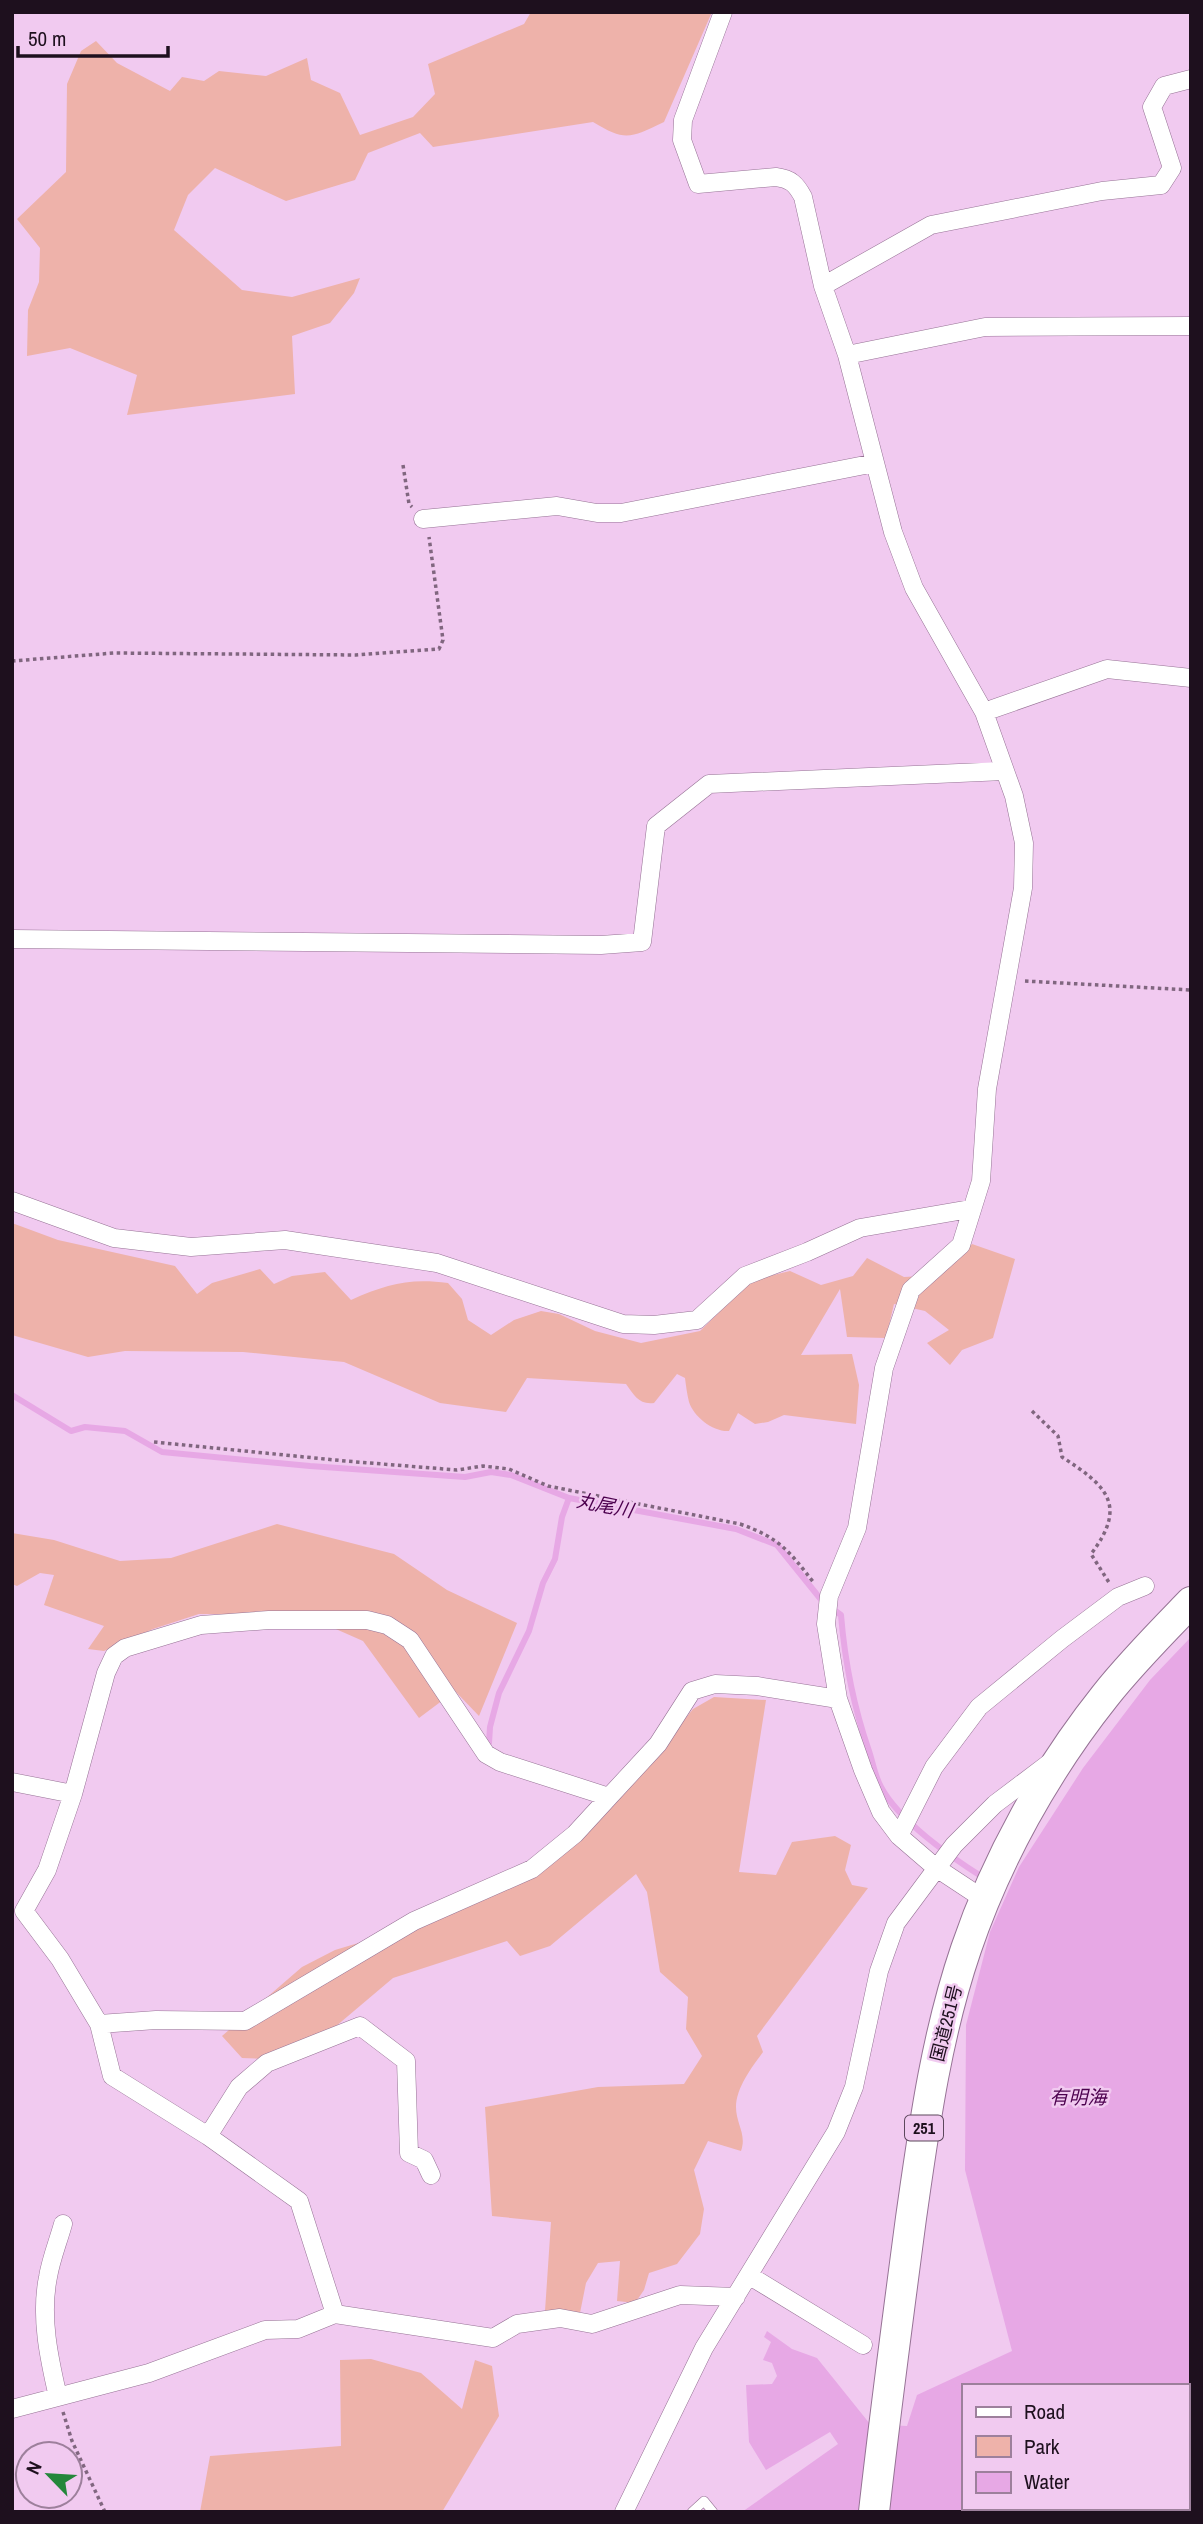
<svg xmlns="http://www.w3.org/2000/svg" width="1203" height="2524" viewBox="0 0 1203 2524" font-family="'Archivo Narrow','Noto Sans JP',sans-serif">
<rect width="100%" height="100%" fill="#f1caf0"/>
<!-- green -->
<path fill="#eeb2aa" d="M 531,12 L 712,12 L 664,122 C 630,138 626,142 593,122 L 433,147 L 420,133 L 368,153 L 355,180 L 286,201 L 215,168 L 188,195 L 174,230 L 242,290 L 292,297 L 360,278 L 354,293 L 330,323 L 292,336 L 295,394 L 127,415 L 137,375 L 70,348 L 27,356 L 28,310 L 39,282 L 40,248 L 17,219 L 66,172 L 67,84 L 81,51 L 96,41 L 117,63 L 170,91 L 182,77 L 204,81 L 219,71 L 266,76 L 307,58 L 311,80 L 340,93 L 360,135 L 413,117 L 435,94 L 428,64 L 524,24 Z
M 12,1223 L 58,1240 L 175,1266 L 197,1294 L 212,1283 L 260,1269 L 274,1284 L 292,1276 L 325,1272 L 351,1300 C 387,1284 409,1278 448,1283 L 462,1299 L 468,1320 L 491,1335 L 514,1320 L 541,1311 L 559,1314 L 595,1331 L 641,1343 L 700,1331 L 752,1280 L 790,1271 L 821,1285 L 853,1276 L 867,1258 L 904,1277 L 941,1275 L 972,1244 L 1015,1259 L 993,1338 L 962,1350 L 950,1365 L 927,1343 L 949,1330 L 925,1311 L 894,1304 L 886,1338 L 847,1337 L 840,1289 L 801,1355 L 852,1354 L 859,1385 L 856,1424 L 784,1415 L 768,1422 L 755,1424 L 738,1413 L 729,1431 C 713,1432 694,1417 689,1402 C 687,1394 686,1386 685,1378 L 677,1374 L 654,1403 C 639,1405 634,1395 626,1384 L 527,1378 L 506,1412 L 440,1403 L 344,1362 L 243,1352 L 125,1351 L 88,1357 L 12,1335 Z
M 277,1524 L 394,1554 L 447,1590 L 517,1623 L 479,1716 L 455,1691 L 419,1718 L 363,1641 L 304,1615 L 199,1614 L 153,1629 L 104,1651 L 88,1649 L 104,1626 L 44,1605 L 54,1575 L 40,1573 L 17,1586 L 12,1584 L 12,1533 L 54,1540 L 120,1561 L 171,1558 Z
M 714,1697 L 766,1700 L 739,1872 L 776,1875 L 792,1842 L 835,1836 L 851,1845 L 845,1870 L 852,1885 L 868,1888 L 757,2036 L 763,2052 C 752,2067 736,2088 736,2107 C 736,2124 747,2134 741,2151 L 708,2141 L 694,2170 L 704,2209 L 700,2234 L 677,2264 L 649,2273 L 644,2290 L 635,2303 L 617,2301 L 620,2261 L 598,2263 L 586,2283 L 579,2318 L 545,2311 L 551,2222 L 492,2216 L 485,2107 L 598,2087 L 684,2084 L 702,2056 L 686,2029 L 688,1997 L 660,1972 L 647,1892 L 636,1874 L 550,1946 L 520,1956 L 507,1941 L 393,1978 L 296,2060 L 242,2058 L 222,2036 L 302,1967 L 335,1950 L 415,1926 L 537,1876 L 624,1794 L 693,1709 Z
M 371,2359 L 421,2373 L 462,2409 L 475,2360 L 492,2366 L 499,2416 L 442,2512 L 200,2512 L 210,2456 L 341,2446 L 340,2360 Z"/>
<!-- water -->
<path fill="#e7a8e5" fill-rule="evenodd" d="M 1191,1637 L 1191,2512 L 742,2512 L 838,2444 L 830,2432 L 766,2470 L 749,2442 L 746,2385 L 772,2384 L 777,2376 L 772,2363 L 763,2360 L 771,2342 L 764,2337 L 767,2331 L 792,2349 L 817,2358 L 870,2424 L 907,2426 L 917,2395 L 1012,2351 L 965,2170 L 966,2025 L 990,1932 L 1019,1867 L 1083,1768 L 1150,1680 ZM 963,2386 L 1187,2386 L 1187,2508 L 963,2508 Z"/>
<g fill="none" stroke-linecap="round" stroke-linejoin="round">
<!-- stream -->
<path stroke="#e7a8e5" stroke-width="6" d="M 12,1395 L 71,1431 L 85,1427 L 125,1431 L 162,1452 L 310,1466 L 465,1477 L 491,1472 L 511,1475 L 569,1498 L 736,1529 L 777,1545 L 823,1602 L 841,1615 C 845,1664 853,1705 869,1751 C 873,1763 875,1776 881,1787 C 899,1821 952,1858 984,1878
M 489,1743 L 490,1727 L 499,1693 L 529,1631 L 543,1583 L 555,1559 L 562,1517 L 569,1498"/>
<!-- service casing -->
<g stroke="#967395" stroke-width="10">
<path id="service" d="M 692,2512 L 704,2501 L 713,2512"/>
</g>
<!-- minor casing -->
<g stroke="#967395" stroke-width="19">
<path id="minor" d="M 723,12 L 683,120 L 682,140 L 698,184 L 776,177 C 791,179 796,184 803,197 L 823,286 L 847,355 L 893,532 L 914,588 L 984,712 L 1014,796 L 1024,843 L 1023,888 L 987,1089 L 981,1181 L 961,1245 L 911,1290 L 884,1368 L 857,1528 L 829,1596 L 826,1624 L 838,1699 L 863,1770 L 881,1812 L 899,1836 L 935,1867 L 985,1900
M 823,286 L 931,225 L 1102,191 L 1161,185 L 1172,168 L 1152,107 L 1164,86 L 1191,79
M 847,355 L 985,327 L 1191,326
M 423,519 L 557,506 L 597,513 L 621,513 L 875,463
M 984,712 L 1107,669 L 1191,678
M 12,939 L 601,945 L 642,942 L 656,826 L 709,784 L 1004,771
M 12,1201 L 114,1238 L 191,1247 L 285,1240 L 437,1263 L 623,1324 L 654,1325 L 697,1320 L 745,1276 L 807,1252 L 860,1228 L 970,1209
M 12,1782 L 73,1794 L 106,1673 L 114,1656 L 125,1648 L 201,1625 L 269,1620 L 367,1620 L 387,1625 L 410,1640 L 486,1754 L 500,1762 L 609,1797 L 658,1744 L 692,1691 L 715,1684 L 757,1686 L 838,1699
M 73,1794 L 47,1870 L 24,1911 L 60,1959 L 99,2024 L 112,2076 L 208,2136 L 299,2201 L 335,2314
M 899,1836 L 934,1767 L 979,1707 L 1062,1639 L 1118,1597 L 1145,1586
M 99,2024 L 156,2020 L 245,2021 L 414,1921 L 532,1869 L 575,1834 L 609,1797
M 208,2136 L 239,2087 L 267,2063 L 360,2026 L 406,2061 L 409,2153 L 424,2160 L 431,2175
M 750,2276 L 863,2345
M 58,2397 C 49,2358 40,2317 48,2277 C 51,2259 58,2242 63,2224
M 12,2409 L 149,2373 L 265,2330 L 298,2329 L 335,2314 L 493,2338 L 517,2324 L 560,2318 L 592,2324 L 680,2295 L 736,2297
M 624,2512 L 704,2348 L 836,2132 L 854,2087 L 879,1971 L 896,1923 L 954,1845 L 995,1804 L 1048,1764"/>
</g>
<!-- trunk casing -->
<g stroke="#967395" stroke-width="32">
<path id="trunk" d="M 874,2512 C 885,2414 898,2316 911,2218 C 924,2127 936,2037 966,1949 C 996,1860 1046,1770 1105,1696 C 1131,1663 1161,1633 1191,1602"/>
</g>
<!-- path -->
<path stroke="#80667f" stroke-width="3.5" stroke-dasharray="3.5 3.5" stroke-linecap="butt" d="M 403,465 L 409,504 L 412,507
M 12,661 L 114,653 L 356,655 L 439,649 L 443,640 L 429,537
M 1025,981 L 1191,990
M 1032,1411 L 1058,1436 L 1062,1457 C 1105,1485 1129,1504 1091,1554 L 1110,1584
M 154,1442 L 345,1461 L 457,1470 L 483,1466 L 509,1469 L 548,1486 L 740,1524 C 780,1538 789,1551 814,1583
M 63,2412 L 72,2441 L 105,2512"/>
<!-- service -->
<use href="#service" stroke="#fff" stroke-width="9"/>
<!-- minor -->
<use href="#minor" stroke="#fff" stroke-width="18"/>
<!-- trunk -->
<use href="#trunk" stroke="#fff" stroke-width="30"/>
</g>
<g text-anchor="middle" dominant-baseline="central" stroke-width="5" stroke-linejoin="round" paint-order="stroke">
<!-- shield labels -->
<rect fill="#f1caf0" stroke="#5d485d" stroke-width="2" x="905" y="2115.5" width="38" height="25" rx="5"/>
<g font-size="16" font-weight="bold" fill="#1e101e">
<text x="924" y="2128">251</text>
</g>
<!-- street labels -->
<g font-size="18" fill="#1e101e" stroke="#f1caf0">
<text transform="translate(946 2023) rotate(-76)">国道251号</text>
</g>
<!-- water labels -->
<g font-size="19" font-style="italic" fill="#4c004e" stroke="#f1caf0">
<text transform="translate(605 1505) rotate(11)">丸尾川</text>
<text x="1078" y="2097">有明海</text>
</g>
</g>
<!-- border -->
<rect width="1203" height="2524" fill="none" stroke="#1e101e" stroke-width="28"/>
<!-- legend -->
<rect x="962" y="2384" width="228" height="126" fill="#f1caf0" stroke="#9d809c" stroke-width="2"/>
<rect x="976" y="2407" width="35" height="10" fill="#ffffff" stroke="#9d809c" stroke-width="2"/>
<text x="1024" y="2419" font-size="21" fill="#1e101e">Road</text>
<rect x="976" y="2436" width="35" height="21" fill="#eeb2aa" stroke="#9d809c" stroke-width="2"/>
<text x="1024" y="2454" font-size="21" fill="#1e101e">Park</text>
<rect x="976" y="2472" width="35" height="21" fill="#e7a8e5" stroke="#9d809c" stroke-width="2"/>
<text x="1024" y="2489" font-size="21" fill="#1e101e">Water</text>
<!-- north arrow -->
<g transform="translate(49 2475) rotate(295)"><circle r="33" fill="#f1caf0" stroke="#9d809c" stroke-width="2"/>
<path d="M0-5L12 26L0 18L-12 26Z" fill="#24873b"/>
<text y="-10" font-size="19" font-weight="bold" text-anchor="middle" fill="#1e101e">N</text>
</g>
<!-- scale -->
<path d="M18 46v10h150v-10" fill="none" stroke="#1e101e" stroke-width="3.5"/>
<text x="28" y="46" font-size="21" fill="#1e101e" stroke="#f1caf0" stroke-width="5" paint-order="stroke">50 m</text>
</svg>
